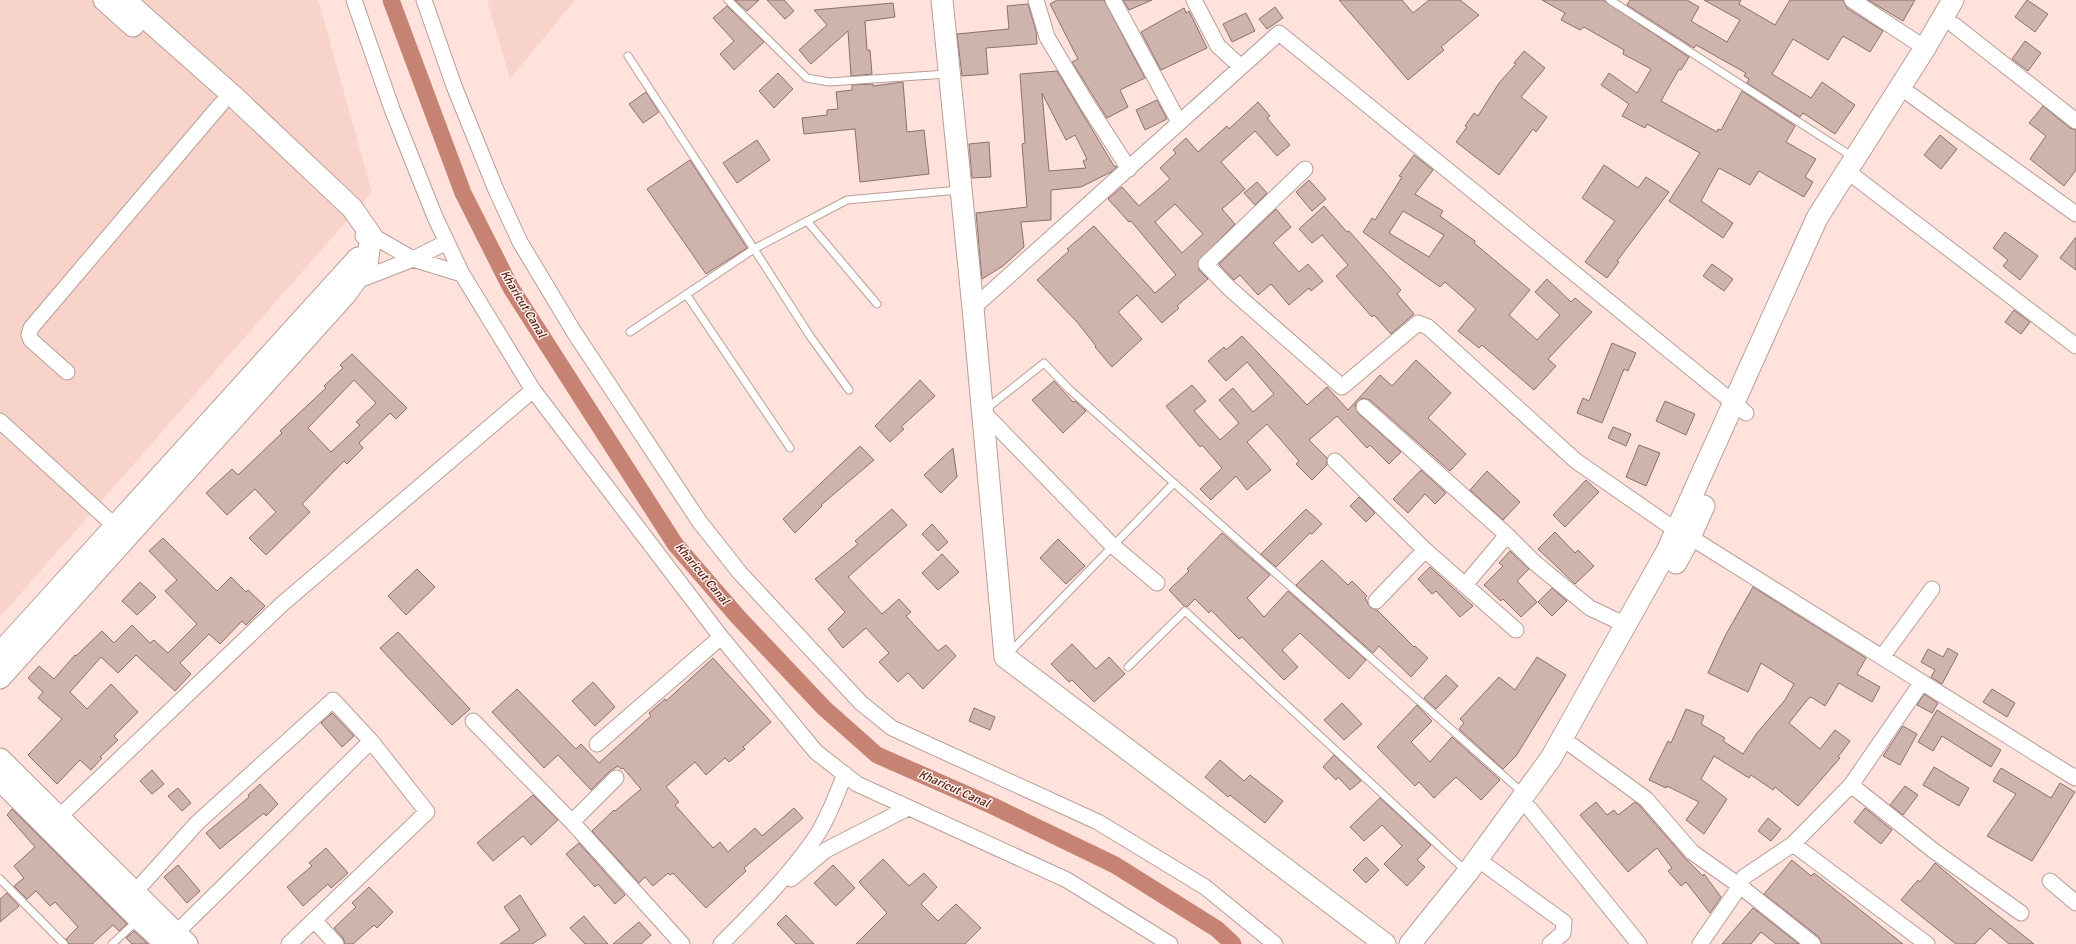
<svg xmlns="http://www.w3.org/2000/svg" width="2076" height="944" viewBox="0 0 2076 944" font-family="Signika,sans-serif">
<rect width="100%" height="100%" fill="#fee2db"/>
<!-- built -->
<path fill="#f7d3ca" d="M 0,0 L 318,0 L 372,192 L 0,617 Z
M 487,0 L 575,0 L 510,79 Z"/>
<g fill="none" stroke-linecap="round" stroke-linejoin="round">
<!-- canal -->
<path stroke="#c68373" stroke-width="17" d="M 391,0 L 463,193 L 511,288 L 675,544 L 738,617 L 824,708 L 877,755 L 993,806 L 1115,865 L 1217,929 L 1233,944"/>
</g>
<!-- building -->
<path fill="#cfb3ad" stroke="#8b726c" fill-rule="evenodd" d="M 735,0 L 759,0 L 747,11 Z
M 767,0 L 784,0 L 794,11 L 785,19 Z
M 1057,0 L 1104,0 L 1145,78 L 1120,90 L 1128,107 L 1107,118 L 1072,62 L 1078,59 L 1050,4 Z
M 1123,0 L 1152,0 L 1129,10 Z
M 1339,0 L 1402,0 L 1413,13 L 1429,0 L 1460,0 L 1479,15 L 1441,47 L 1444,50 L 1408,80 Z
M 1542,0 L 1603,0 L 1689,57 L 1681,70 L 1679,69 L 1661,101 L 1717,132 L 1718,129 L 1721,130 L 1742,91 L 1795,126 L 1786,142 L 1816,159 L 1805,177 L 1813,182 L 1804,197 L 1759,171 L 1750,185 L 1719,168 L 1701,201 L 1733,223 L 1723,238 L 1669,201 L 1700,153 L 1647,124 L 1645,128 L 1622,116 L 1629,104 L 1601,85 L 1609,73 L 1637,93 L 1651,69 L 1623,54 L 1624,50 L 1584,27 L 1580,30 L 1561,20 L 1565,13 Z
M 1630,0 L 1687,0 L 1699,7 L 1691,21 L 1727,42 L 1740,20 L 1704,0 L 1741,0 L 1739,4 L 1775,25 L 1790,0 L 1843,0 L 1847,8 L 1883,31 L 1870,52 L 1843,36 L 1828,60 L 1793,39 L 1772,74 L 1811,98 L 1822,82 L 1855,105 L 1835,134 L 1803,113 L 1800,117 L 1747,83 L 1749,79 L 1744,76 L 1746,73 L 1696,45 L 1694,48 L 1627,5 Z
M 1868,0 L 1915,0 L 1903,21 Z
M 2027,0 L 2048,14 L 2035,32 L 2015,17 Z
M 893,3 L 895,17 L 865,21 L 867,50 L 870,50 L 872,74 L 851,76 L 848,31 L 811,64 L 799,50 L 827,25 L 814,10 Z
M 1028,4 L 1036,31 L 1037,44 L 986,48 L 988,74 L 962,76 L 957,34 L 1009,29 L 1007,6 Z
M 727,6 L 764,42 L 734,70 L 720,54 L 734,41 L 713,18 Z
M 1275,7 L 1283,18 L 1267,29 L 1259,19 Z
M 1184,8 L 1186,13 L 1189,11 L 1207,48 L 1161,70 L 1141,32 Z
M 1246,13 L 1255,31 L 1232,42 L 1223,24 Z
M 2025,41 L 2041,53 L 2028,71 L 2012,59 Z
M 1524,51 L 1545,68 L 1521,97 L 1547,117 L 1536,132 L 1533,129 L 1499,175 L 1456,142 L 1467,127 L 1465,126 L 1474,113 L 1478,116 L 1499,83 L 1516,64 L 1514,63 Z
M 1057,71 L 1114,166 L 1117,167 L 1111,172 L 1081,187 L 1051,190 L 1051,220 L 1021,222 L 1024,247 L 1003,266 L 982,279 L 976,213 L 1027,207 L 1022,144 L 1025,143 L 1020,74 ZM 1042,93 L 1066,140 L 1075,135 L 1087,159 L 1083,161 L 1086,168 L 1049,171 Z
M 778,73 L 793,89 L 774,108 L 759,91 Z
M 903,82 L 907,132 L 924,130 L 929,174 L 860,182 L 855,129 L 804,134 L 802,118 L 827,115 L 827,110 L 838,109 L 836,92 L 852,90 L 852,85 L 873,84 L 873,86 Z
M 646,92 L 659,112 L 643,123 L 629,104 Z
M 1157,100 L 1167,119 L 1145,130 L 1136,110 Z
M 1258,102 L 1270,116 L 1267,118 L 1290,145 L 1277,156 L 1255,131 L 1221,162 L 1245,189 L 1222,209 L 1235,224 L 1198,261 L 1199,270 L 1208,279 L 1177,306 L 1179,308 L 1162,323 L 1137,295 L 1118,312 L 1142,339 L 1112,367 L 1095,347 L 1096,346 L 1077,322 L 1037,280 L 1069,251 L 1067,249 L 1094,226 L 1155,293 L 1176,275 L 1131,221 L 1129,222 L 1108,199 L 1122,187 L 1139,206 L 1170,179 L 1160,168 L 1176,153 L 1173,150 L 1186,138 L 1198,152 L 1227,126 L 1229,129 ZM 1175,204 L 1203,234 L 1182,253 L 1155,222 Z
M 2043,106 L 2070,128 L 2076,130 L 2076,170 L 2064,186 L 2030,159 L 2046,136 L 2029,123 Z
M 1940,135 L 1957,149 L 1941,169 L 1924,155 Z
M 757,140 L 770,160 L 737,183 L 723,163 Z
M 989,142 L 991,177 L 972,178 L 969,144 Z
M 1414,155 L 1433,170 L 1415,194 L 1443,211 L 1440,216 L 1475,241 L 1474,243 L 1530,290 L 1509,315 L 1537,340 L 1560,315 L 1535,292 L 1547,279 L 1571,302 L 1575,298 L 1592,312 L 1548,359 L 1556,366 L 1534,390 L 1482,345 L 1479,348 L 1458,331 L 1476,309 L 1445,282 L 1440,287 L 1363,232 L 1372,218 L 1375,220 L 1402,177 L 1399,176 ZM 1403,211 L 1444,235 L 1429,257 L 1389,233 Z
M 690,160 L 747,248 L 706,274 L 647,189 Z
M 1604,165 L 1638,188 L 1646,177 L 1669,192 L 1617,261 L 1619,262 L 1607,278 L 1585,262 L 1615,221 L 1582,198 Z
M 1309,180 L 1326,199 L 1312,211 L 1296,192 Z
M 1257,182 L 1267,193 L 1255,205 L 1244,193 Z
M 1324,206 L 1347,232 L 1349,231 L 1401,290 L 1397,294 L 1414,314 L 1391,334 L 1374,315 L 1372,317 L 1336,276 L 1348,265 L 1322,235 L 1312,243 L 1299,229 Z
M 1276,209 L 1291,227 L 1273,243 L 1299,272 L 1308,264 L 1323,281 L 1311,291 L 1309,288 L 1289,305 L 1271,284 L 1258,295 L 1240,275 L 1234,280 L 1219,264 Z
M 2005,232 L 2038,256 L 2020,280 L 2003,266 L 2008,260 L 1993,248 Z
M 2076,237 L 2076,270 L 2060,258 Z
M 1712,264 L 1733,279 L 1724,291 L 1703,276 Z
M 2014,310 L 2030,322 L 2021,334 L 2005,322 Z
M 1242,336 L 1307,405 L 1327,387 L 1348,410 L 1380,375 L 1392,386 L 1416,360 L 1451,393 L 1428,418 L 1466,454 L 1450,471 L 1370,400 L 1362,398 L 1355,405 L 1358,413 L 1401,452 L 1389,464 L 1370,445 L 1367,448 L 1337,416 L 1309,440 L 1327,458 L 1327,465 L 1312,480 L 1296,464 L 1299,461 L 1267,424 L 1247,442 L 1271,470 L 1247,490 L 1236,476 L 1211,500 L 1200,489 L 1222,468 L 1202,445 L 1200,447 L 1166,406 L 1192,385 L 1206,401 L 1194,411 L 1220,440 L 1239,423 L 1219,400 L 1233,388 L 1253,412 L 1274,394 L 1247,362 L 1226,381 L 1208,361 L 1224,347 L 1226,350 Z
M 1612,343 L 1636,353 L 1628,371 L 1624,369 L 1602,423 L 1577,413 L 1583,398 L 1589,401 Z
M 352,354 L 407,408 L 396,419 L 390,413 L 359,443 L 363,448 L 347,464 L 344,461 L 302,504 L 310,512 L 266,555 L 249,538 L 276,512 L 255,489 L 227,515 L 206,493 L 232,469 L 238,475 L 282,433 L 280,431 L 326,388 L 324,386 L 343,368 L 340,365 ZM 354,380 L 376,403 L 356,422 L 360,425 L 331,452 L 308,428 Z
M 920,380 L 935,396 L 901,427 L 904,429 L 890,442 L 875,426 Z
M 1054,381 L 1073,402 L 1075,401 L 1086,411 L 1063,433 L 1032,400 Z
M 1665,401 L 1695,414 L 1686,435 L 1656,421 Z
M 1613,427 L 1631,434 L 1626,446 L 1608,438 Z
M 1639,445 L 1660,453 L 1646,486 L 1626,477 Z
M 860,446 L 874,460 L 821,505 L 822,506 L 795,533 L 783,519 Z
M 953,448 L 957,477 L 941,493 L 924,475 Z
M 1421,470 L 1446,493 L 1435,504 L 1425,494 L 1408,513 L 1393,499 Z
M 1487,471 L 1520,502 L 1503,520 L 1470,490 Z
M 1586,480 L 1599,492 L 1565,527 L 1553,515 Z
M 1359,497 L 1375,513 L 1366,522 L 1350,506 Z
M 892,509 L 907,525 L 848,577 L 882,614 L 899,599 L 911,612 L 906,616 L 938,651 L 946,645 L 956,656 L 923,689 L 908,673 L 898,682 L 879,662 L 889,653 L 866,628 L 843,648 L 828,629 L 845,612 L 815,579 L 858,544 L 855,541 Z
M 1306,509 L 1322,524 L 1312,534 L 1310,533 L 1276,567 L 1261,554 Z
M 932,524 L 948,542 L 938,551 L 922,534 Z
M 1555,532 L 1575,553 L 1578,550 L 1594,566 L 1575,584 L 1538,549 Z
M 1222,533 L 1270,575 L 1247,598 L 1264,617 L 1288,591 L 1366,660 L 1349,679 L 1300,633 L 1282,650 L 1298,667 L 1284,680 L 1242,637 L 1239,639 L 1211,610 L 1209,613 L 1195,599 L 1187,607 L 1184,606 L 1169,590 L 1189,571 L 1187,569 Z
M 163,538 L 217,591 L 231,577 L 246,592 L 248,590 L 265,606 L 246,625 L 242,621 L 220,644 L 209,634 L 180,663 L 191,674 L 175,691 L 136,655 L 118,673 L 101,657 L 70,692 L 87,709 L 111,684 L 138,712 L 114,736 L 118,740 L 100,757 L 102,758 L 91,770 L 80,760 L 57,784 L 28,755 L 62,719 L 38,698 L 43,692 L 28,678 L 39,666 L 54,679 L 75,655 L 76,656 L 102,631 L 114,643 L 132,625 L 150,643 L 154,640 L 168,653 L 197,624 L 165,591 L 177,580 L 149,551 Z
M 1058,539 L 1085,566 L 1066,584 L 1040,558 Z
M 1510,551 L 1529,569 L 1517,581 L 1537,602 L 1521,617 L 1503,599 L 1501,601 L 1484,585 L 1503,566 L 1499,563 Z
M 942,554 L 959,572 L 938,590 L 922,573 Z
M 1322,560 L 1348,585 L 1352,581 L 1367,596 L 1365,598 L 1370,607 L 1377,610 L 1414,647 L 1415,646 L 1428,658 L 1411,677 L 1379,646 L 1373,653 L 1296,585 Z
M 1430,567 L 1473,606 L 1460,617 L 1436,591 L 1432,594 L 1418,579 Z
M 417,569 L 435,587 L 406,615 L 388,596 Z
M 140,582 L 156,597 L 137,615 L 122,601 Z
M 1753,587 L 1866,658 L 1857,674 L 1880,687 L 1872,702 L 1839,683 L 1825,706 L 1811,697 L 1808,699 L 1789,723 L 1820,749 L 1835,730 L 1850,741 L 1838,757 L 1840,758 L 1798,806 L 1775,787 L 1773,790 L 1751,775 L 1749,778 L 1714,756 L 1701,779 L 1727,799 L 1704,834 L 1686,820 L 1699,802 L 1667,786 L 1666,788 L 1649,780 L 1668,741 L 1671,743 L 1686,709 L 1704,716 L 1701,724 L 1725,738 L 1723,741 L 1743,754 L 1757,733 L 1785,700 L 1794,684 L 1761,663 L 1748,692 L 1708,673 L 1725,636 Z
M 1552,588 L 1567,601 L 1552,616 L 1538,602 Z
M 398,632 L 470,709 L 452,725 L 380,648 Z
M 1072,644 L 1096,669 L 1109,657 L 1125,674 L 1094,702 L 1072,680 L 1069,682 L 1051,664 Z
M 1948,648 L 1958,654 L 1942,684 L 1931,677 L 1935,670 L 1921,662 L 1928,649 L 1943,657 Z
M 1537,657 L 1566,675 L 1516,756 L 1503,769 L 1459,729 L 1464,723 L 1460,719 L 1499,677 L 1515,690 Z
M 713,658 L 771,722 L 743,747 L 745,749 L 729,762 L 725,758 L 706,775 L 695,762 L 666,787 L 679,802 L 675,805 L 713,848 L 720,842 L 728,852 L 755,828 L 762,836 L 794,808 L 803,818 L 744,868 L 746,871 L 706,908 L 673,873 L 670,875 L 668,873 L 653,886 L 645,877 L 639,883 L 592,831 L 614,810 L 615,811 L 641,789 L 623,768 L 621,769 L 618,766 L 610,771 L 591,790 L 558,755 L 544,768 L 492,712 L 517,689 L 576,749 L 581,744 L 599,763 L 651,716 L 649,713 L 665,699 L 666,701 Z
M 1446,675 L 1458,686 L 1436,709 L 1424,698 Z
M 593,682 L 615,707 L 595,726 L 572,701 Z
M 1992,689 L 2015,703 L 2007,717 L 1983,702 Z
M 1924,694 L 1938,703 L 1932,713 L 1917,705 Z
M 1342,703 L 1362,724 L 1344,740 L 1324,720 Z
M 1417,705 L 1432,721 L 1411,742 L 1430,762 L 1452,737 L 1500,780 L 1481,800 L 1456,777 L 1434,798 L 1419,782 L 1415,786 L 1377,747 Z
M 974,708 L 995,717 L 990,730 L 969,721 Z
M 1937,710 L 2001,750 L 1991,767 L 1942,736 L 1933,751 L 1918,742 Z
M 332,713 L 354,736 L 342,747 L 321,723 Z
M 1903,726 L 1917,734 L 1900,765 L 1883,756 Z
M 1334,755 L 1361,781 L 1350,790 L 1338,777 L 1336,780 L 1323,767 Z
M 1220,760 L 1244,781 L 1250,775 L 1283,801 L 1265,823 L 1230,795 L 1228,797 L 1205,777 Z
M 1934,767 L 1969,788 L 1959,806 L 1923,785 Z
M 2001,768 L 2051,798 L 2060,783 L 2075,792 L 2032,861 L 1987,836 L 2016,794 L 1993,781 Z
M 152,770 L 164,784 L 152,794 L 140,781 Z
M 260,784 L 278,804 L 266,816 L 264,813 L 220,849 L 206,833 L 249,797 L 248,795 Z
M 1905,786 L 1918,795 L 1903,815 L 1890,805 Z
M 178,788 L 191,803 L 182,811 L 168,796 Z
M 533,795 L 558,820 L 531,845 L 523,836 L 493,861 L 477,843 Z
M 1380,798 L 1431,845 L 1417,860 L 1425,867 L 1407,886 L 1384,864 L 1402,846 L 1382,825 L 1364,841 L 1350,827 Z
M 1596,802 L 1607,815 L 1614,810 L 1618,815 L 1635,802 L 1640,806 L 1685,858 L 1703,876 L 1704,874 L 1721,897 L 1710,913 L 1686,882 L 1681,886 L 1668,871 L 1672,868 L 1657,848 L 1628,872 L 1580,815 Z
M 1865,808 L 1892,830 L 1881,844 L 1854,822 Z
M 12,809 L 127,924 L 119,931 L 113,925 L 92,944 L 69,944 L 66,939 L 78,927 L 55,902 L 50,906 L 36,891 L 27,899 L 14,886 L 24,878 L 14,866 L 35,847 L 7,815 Z
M 1768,818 L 1781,829 L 1771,841 L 1758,831 Z
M 579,843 L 625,895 L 615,904 L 598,884 L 595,887 L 566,854 Z
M 326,848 L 348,873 L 331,888 L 328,884 L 303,906 L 287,887 L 312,866 L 309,863 Z
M 1366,857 L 1379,870 L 1366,883 L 1353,870 Z
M 883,859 L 909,886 L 924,873 L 937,887 L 921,904 L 938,921 L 956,904 L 981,928 L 965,944 L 856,944 L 887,913 L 859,882 Z
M 1792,860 L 1811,876 L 1814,873 L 1903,944 L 1822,944 L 1819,937 L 1764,894 Z
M 1935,863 L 1985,905 L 2034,944 L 2009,944 L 1990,928 L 1975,944 L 1956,944 L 1937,929 L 1901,900 L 1918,880 L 1920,882 Z
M 178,865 L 200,891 L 187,903 L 164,877 Z
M 833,865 L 855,888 L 836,906 L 814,883 Z
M 369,887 L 393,912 L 377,928 L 374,925 L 353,944 L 345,944 L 343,938 L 334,928 L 356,907 L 352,903 Z
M 7,893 L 19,906 L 0,922 L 0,899 Z
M 520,895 L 546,935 L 532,944 L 500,944 L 520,930 L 504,907 Z
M 1753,908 L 1799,944 L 1776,944 L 1761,932 L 1751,944 L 1722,944 Z
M 786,915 L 814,944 L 796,944 L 777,924 Z
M 584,916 L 593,927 L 608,944 L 585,944 L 570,928 Z
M 639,922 L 651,935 L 641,944 L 613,944 Z
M 134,931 L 148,944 L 132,944 L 126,938 Z"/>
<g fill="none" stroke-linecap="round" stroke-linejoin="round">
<!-- lane casing -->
<g stroke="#b99e97" stroke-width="9">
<path id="lane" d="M 728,0 L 807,78 L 829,82 L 947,74
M 1610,0 L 1853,157
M 628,56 L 754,249 L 630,332
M 807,221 L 877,304
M 686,294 L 790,448
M 849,390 L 810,336 L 754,249 L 847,200 L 959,190
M 986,409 L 1044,363 L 1069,389 L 1174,483 L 1524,794
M 1008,654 L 1174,483
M 1128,667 L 1185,611 L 1466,871
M 0,879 L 64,944
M 112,944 L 137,921"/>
</g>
<!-- street casing -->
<g stroke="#b99e97" stroke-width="17">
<path id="street" d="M 354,0 L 392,109 L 435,217 L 462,274 L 533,390 L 721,637 L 816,752 L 857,784 L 1067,880 L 1170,944
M 424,0 L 454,86 L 496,190 L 520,242 L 574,332 L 699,521 L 740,573 L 861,703 L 892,728 L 1098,822 L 1205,887 L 1275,944
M 1036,0 L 1047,37 L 1087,104 L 1129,169
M 1113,0 L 1179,122
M 1194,0 L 1218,46 L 1241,67
M 1852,0 L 1925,48
M 1954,25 L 2076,121
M 1911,95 L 2076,214
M 1305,169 L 1206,264 L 1229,288 L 1342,387 L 1418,323 L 1428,327 L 1576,461 L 1677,531 L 1690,537 L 2075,778 L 2076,776
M 1847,171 L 2076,346
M 363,236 L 371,235 L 413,259 L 462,274
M 354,282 L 413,259 L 447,242
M 973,308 L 1279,33 L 1746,413
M 67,372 L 31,340 L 29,335 L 31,328 L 221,104
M 1364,407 L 1507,535 L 1535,563 L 1590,608 L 1626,625
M 983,412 L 1112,545 L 1157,583
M 0,421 L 115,526
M 1335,461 L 1425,550 L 1516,630
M 1465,585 L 1507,535
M 1376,601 L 1425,550
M 1882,657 L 1932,589
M 473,721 L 572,822 L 682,944
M 597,744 L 721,637
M 1573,746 L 1646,799 L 1692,852 L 1740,886 L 1813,944
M 1851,785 L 1934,851 L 2021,913
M 1530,809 L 1639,944
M 59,817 L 281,605 L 533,390
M 572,822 L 616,778
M 1793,844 L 1927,944
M 1487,866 L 1564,922 L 1563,933 L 1550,944
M 791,879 L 826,850 L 908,808
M 2050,881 L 2076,903
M 135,892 L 197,823 L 333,700 L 371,741 L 427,812 L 289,944
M 314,920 L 336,944
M 176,933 L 371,741
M 721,944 C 754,911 788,877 815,838 C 828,819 836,796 845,774
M 1700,944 L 1740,886 L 1744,877 L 1793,844 L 1851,785 L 1922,682"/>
</g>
<!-- secondary casing -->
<g stroke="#b99e97" stroke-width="23">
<path id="secondary" d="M 104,0 L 133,26
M 942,0 L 973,308 L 1005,657 L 1385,944
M 1676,563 L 1690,537 L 1704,506
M 0,653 L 358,258
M 0,678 L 345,295 L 367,265 L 371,235 L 352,208 L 230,93 L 125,0
M 0,759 L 187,944
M 0,780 L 139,919 L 166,944
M 1410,944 L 1468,872 L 1551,758 L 1667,551 L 1817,218 L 1925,48 L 1953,0"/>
</g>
<!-- lane -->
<use href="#lane" stroke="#fff" stroke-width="7"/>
<!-- street -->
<use href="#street" stroke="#fff" stroke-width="15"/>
<!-- secondary -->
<use href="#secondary" stroke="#fff" stroke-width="21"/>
</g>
<g text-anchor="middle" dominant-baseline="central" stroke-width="3" stroke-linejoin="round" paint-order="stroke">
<!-- water labels -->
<g font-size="12" font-style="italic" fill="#56190b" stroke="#fff3f0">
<text transform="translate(523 304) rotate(59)">Kharicut Canal</text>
<text transform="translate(702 574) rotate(50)">Kharicut Canal</text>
<text transform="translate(954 789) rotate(24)">Kharicut Canal</text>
</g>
</g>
</svg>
